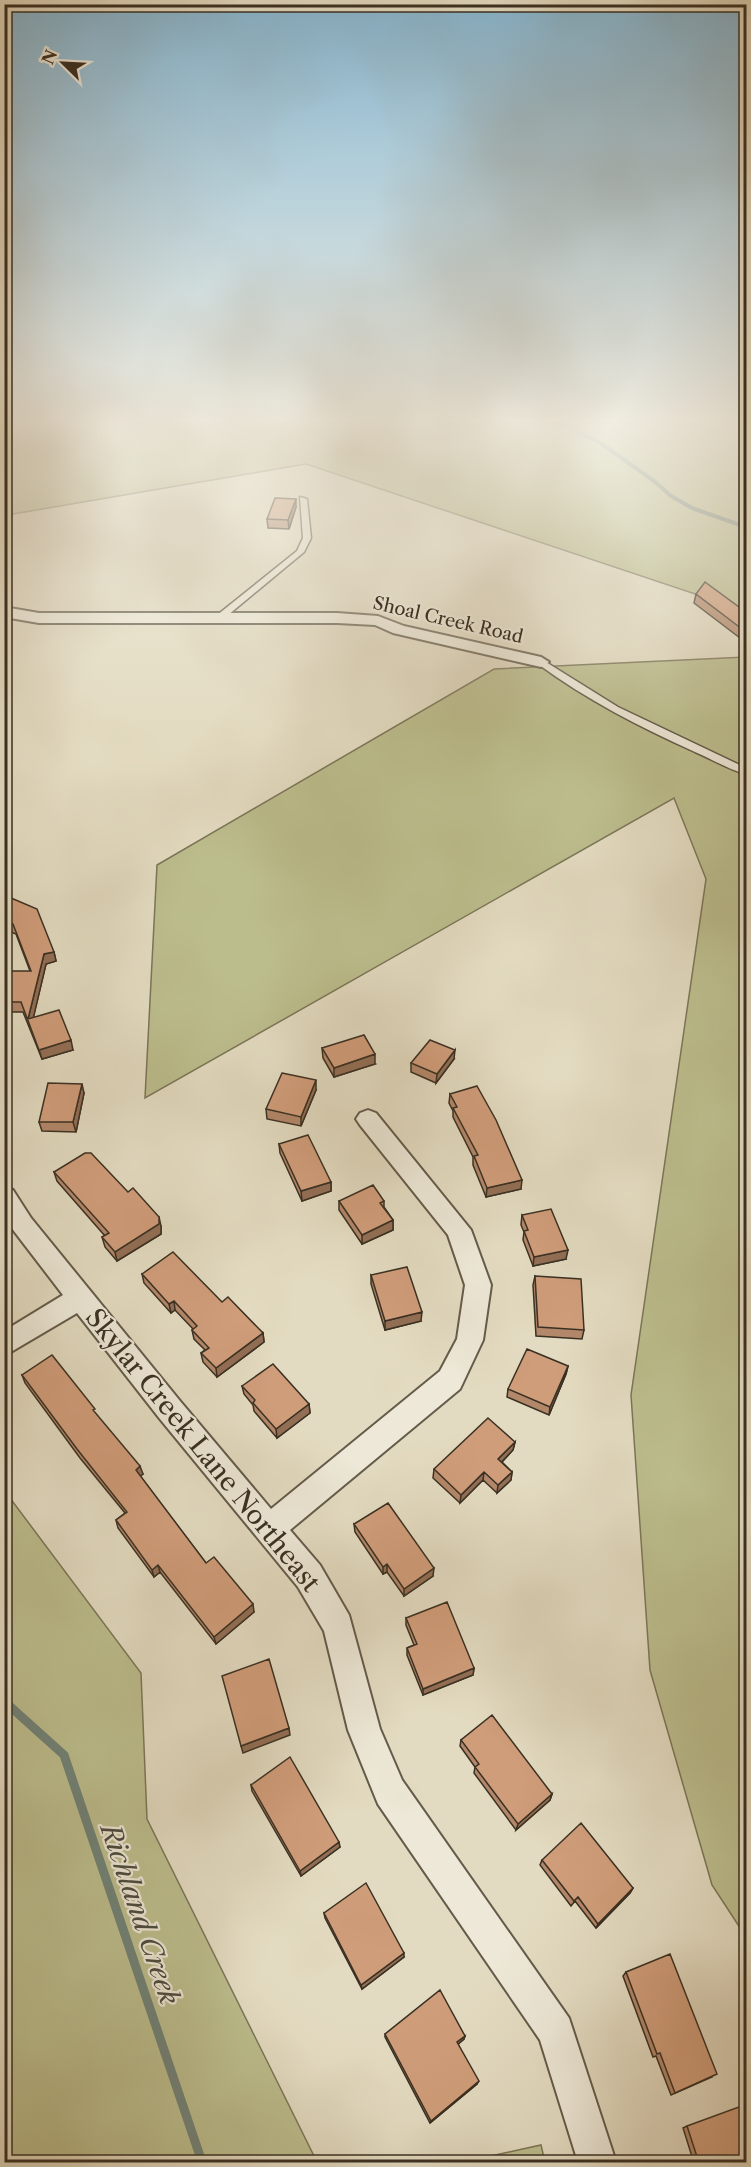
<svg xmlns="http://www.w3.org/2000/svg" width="751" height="2167" viewBox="0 0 751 2167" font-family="'Libre Caslon Text',serif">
<rect width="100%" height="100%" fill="#e3dbc1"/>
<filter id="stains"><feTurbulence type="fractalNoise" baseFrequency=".00333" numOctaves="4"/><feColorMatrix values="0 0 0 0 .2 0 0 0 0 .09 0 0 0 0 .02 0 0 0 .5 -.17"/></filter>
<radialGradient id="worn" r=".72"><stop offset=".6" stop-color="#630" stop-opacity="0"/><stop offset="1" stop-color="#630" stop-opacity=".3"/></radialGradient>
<!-- green -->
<path fill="#bcbd8d" stroke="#7b7658" stroke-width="1.5" d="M 4,423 L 746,423 L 746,611 L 306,464 L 13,514 L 5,512 Z
M 746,657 L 746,1937 L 712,1885 L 650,1670 L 631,1395 L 706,879 L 674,798 L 145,1098 L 157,865 L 494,669 Z
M 4,1490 L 141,1673 L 147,1819 L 317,2162 L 5,2162 Z
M 541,2145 L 545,2162 L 463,2162 Z"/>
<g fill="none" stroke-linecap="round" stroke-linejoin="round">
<!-- stream-far1 -->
<path stroke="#718378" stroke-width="4" d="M 559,423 L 599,442 L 654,481 L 671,496 L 692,508 L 746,527"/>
<!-- stream -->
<path stroke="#718378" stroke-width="9" d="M 4,1701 L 64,1755 L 202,2162"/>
<!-- service casing -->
<g stroke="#645b4a" stroke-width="3">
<path id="service" d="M 300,497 L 307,499 L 311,538 L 304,552 L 222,620 L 216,620 L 216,616 L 297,551 L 303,538 Z
M 541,659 L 618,707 L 746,768 L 746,774 C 729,770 712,759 695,752 C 640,727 587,700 538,664 L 537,662 Z"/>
</g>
<!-- minor casing -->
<g stroke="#645b4a" stroke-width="4">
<path id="minor" d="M 4,607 L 39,613 L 337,613 L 378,616 L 404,626 L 541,657 L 549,662 L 541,667 L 393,633 L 375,625 L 337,623 L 39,623 L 4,617 Z
M 368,1110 L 376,1113 L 471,1230 L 491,1285 L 483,1340 L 460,1389 L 290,1530 L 320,1565 L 349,1615 L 380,1729 L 402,1780 L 569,2018 L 616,2162 L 578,2162 L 540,2040 L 378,1804 L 348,1730 L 324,1631 L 298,1587 L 160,1419 L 77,1313 L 4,1356 L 4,1331 L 63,1295 L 4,1218 L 4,1187 L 13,1190 L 31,1218 L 180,1401 L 271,1509 L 440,1371 L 457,1339 L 465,1285 L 448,1235 L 360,1125 L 356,1119 L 360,1113 Z"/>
</g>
<!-- service -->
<use href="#service" fill="#ede8d7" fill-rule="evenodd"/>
<!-- minor -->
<use href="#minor" fill="#ede8d7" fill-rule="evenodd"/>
</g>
<!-- wall -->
<path fill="#b38769" stroke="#3a3023" stroke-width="1.5" d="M 296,507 L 289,529 L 268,528 L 267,519 Z
M 696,594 L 747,613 L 747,636 L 740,638 L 694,603 Z
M 4,895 L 54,952 L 56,961 L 46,964 L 33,1018 L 73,1050 L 42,1059 L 23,1012 L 4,1012 L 4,991 L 30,971 L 16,934 L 4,929 Z
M 322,1048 L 375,1064 L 334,1077 L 323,1058 Z
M 454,1059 L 436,1083 L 411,1072 L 411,1063 Z
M 316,1090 L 301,1126 L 267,1119 L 266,1109 Z
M 84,1093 L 76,1132 L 42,1131 L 39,1122 Z
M 450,1094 L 521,1189 L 486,1197 L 473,1165 L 473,1157 L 453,1117 L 453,1111 L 449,1103 Z
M 279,1144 L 331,1182 L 331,1191 L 302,1201 L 280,1153 Z
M 54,1172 L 161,1226 L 161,1234 L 117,1261 L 105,1247 L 102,1237 L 105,1236 L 57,1181 Z
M 339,1201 L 384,1201 L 384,1207 L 393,1220 L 393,1230 L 362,1244 L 339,1210 Z
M 522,1215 L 566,1259 L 533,1266 L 523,1240 L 524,1232 L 521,1225 Z
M 142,1274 L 222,1302 L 263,1333 L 264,1342 L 217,1377 L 203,1362 L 201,1353 L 205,1350 L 194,1339 L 192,1330 L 193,1329 L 175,1310 L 171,1313 L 144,1283 Z
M 371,1275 L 421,1321 L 385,1330 L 371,1284 Z
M 535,1276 L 584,1330 L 582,1339 L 536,1336 L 533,1285 Z
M 568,1366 L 566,1374 L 549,1415 L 507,1397 L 508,1389 Z
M 22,1375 L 96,1414 L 143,1474 L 140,1476 L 206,1563 L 254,1612 L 216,1644 L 160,1572 L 154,1577 L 118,1528 L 116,1520 L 125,1513 L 80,1458 L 25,1383 Z
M 242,1386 L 309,1404 L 310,1413 L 277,1438 L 254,1411 L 253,1405 L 244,1394 Z
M 515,1442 L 513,1450 L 502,1462 L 512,1472 L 511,1480 L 497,1493 L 483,1480 L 460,1503 L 433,1478 L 434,1469 Z
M 354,1524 L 433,1576 L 404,1596 L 387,1572 L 383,1574 L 355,1532 Z
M 406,1618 L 474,1668 L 473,1675 L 423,1695 L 407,1655 L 407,1648 L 414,1645 L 406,1625 Z
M 461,1740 L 552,1794 L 550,1800 L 516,1830 L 474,1773 L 475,1767 L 460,1746 Z
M 251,1785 L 340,1847 L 301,1876 L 252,1791 Z
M 542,1860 L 633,1888 L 630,1893 L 596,1928 L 575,1901 L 571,1906 L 540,1865 Z
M 324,1913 L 404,1957 L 362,1989 L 325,1918 Z
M 626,1972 L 712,2077 L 671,2095 L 656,2056 L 653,2057 L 623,1976 Z
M 385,2034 L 465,2036 L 464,2039 L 458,2044 L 477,2084 L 430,2123 L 385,2037 Z
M 687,2126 L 747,2163 L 694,2163 L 683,2128 Z"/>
<!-- shaded-wall -->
<path fill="#926e55" stroke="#3a3023" stroke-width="1.5" d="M 296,499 L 296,507 L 289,529 L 288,520 Z
M 747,627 L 747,636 L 740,638 L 742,629 Z
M 54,952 L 56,961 L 46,964 L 31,1028 L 28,1019 L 44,954 Z
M 71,1040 L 73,1050 L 42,1059 L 39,1050 Z
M 455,1050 L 454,1059 L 436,1083 L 437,1074 Z
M 375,1054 L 375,1064 L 334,1077 L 334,1068 Z
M 316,1080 L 316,1090 L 301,1126 L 301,1117 Z
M 82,1084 L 84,1093 L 76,1132 L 73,1122 Z
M 522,1180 L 521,1189 L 486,1197 L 487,1188 Z
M 331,1182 L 331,1191 L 302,1201 L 301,1191 Z
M 159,1217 L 161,1226 L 161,1234 L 117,1261 L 115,1252 Z
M 393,1220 L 393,1230 L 362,1244 L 362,1235 Z
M 568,1250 L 566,1259 L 533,1266 L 534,1257 Z
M 174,1301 L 175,1310 L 171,1313 L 169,1304 Z
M 422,1312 L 421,1321 L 385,1330 L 385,1321 Z
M 263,1333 L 264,1342 L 217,1377 L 216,1368 Z
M 568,1366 L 566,1374 L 549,1415 L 550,1407 Z
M 309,1404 L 310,1413 L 277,1438 L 276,1429 Z
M 515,1442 L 513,1450 L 497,1467 L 498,1459 Z
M 140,1466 L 143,1474 L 138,1478 L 136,1470 Z
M 484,1472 L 483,1480 L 460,1503 L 461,1495 Z
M 512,1472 L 511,1480 L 497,1493 L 498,1485 Z
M 387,1564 L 387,1572 L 383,1574 L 383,1567 Z
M 158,1565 L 160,1572 L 154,1577 L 152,1570 Z
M 434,1568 L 433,1576 L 404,1596 L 404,1589 Z
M 253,1604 L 254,1612 L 216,1644 L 214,1637 Z
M 474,1668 L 473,1675 L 423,1695 L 423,1689 Z
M 289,1728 L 290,1735 L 243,1753 L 241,1746 Z
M 552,1794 L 550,1800 L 516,1830 L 518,1824 Z
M 339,1842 L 340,1847 L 301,1876 L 300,1871 Z
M 633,1888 L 630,1893 L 596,1928 L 598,1924 Z
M 404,1953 L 404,1957 L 362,1989 L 361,1985 Z
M 465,2036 L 464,2039 L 456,2046 L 457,2042 Z
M 479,2081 L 477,2084 L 430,2123 L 431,2121 Z"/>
<!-- building -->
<path fill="#d09d7a" stroke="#3a3023" stroke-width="1.5" d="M 275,498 L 296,499 L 288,520 L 267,519 Z
M 705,582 L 747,613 L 747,627 L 742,629 L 696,594 Z
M 4,895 L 37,909 L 54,952 L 44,954 L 28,1019 L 59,1010 L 71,1040 L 39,1050 L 21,1002 L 4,1002 L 4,991 L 10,971 L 31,971 L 13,924 L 4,921 Z
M 364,1035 L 375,1054 L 334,1068 L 322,1048 Z
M 430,1040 L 455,1050 L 437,1074 L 411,1063 Z
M 282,1073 L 316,1080 L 301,1117 L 266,1109 Z
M 48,1083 L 82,1084 L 73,1122 L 39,1122 Z
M 477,1086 L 496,1120 L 522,1180 L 487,1188 L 474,1156 L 478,1155 L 453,1108 L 457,1107 L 450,1094 Z
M 308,1135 L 331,1182 L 301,1191 L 279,1144 Z
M 85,1153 L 91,1153 L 128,1192 L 133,1188 L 159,1217 L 159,1224 L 115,1252 L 102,1237 L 109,1233 L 54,1172 Z
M 373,1185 L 384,1201 L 380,1203 L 393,1220 L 362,1235 L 339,1201 Z
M 551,1209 L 568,1250 L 534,1257 L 524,1231 L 528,1230 L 522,1215 Z
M 173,1252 L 222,1302 L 228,1297 L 263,1333 L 216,1368 L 201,1353 L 209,1348 L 192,1330 L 197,1326 L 174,1301 L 169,1304 L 142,1274 Z
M 407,1267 L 422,1312 L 385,1321 L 371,1275 Z
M 535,1276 L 581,1279 L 584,1330 L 538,1327 Z
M 527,1349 L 568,1366 L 550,1407 L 508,1389 Z
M 52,1355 L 95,1409 L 93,1410 L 140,1466 L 136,1470 L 206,1563 L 214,1557 L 253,1604 L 214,1637 L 158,1565 L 152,1570 L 116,1520 L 127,1512 L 77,1449 L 22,1375 Z
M 273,1364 L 309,1404 L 276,1429 L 253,1403 L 255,1400 L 242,1386 Z
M 488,1418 L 515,1442 L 498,1459 L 512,1472 L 498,1485 L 484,1472 L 461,1495 L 434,1469 Z
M 388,1503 L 434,1568 L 404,1589 L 387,1564 L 383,1567 L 354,1524 Z
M 447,1602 L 474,1668 L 423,1689 L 407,1648 L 417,1644 L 406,1618 Z
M 269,1659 L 289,1728 L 241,1746 L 222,1676 Z
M 492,1715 L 552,1794 L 518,1824 L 475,1767 L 479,1764 L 461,1740 Z
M 290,1757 L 339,1842 L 300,1871 L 251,1785 Z
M 581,1823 L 633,1888 L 598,1924 L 578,1897 L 574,1901 L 542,1860 Z
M 366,1883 L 404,1953 L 361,1985 L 324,1913 Z
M 670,1954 L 717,2074 L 675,2093 L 660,2053 L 657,2054 L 626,1972 Z
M 440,1990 L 465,2036 L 457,2042 L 479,2081 L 431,2121 L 385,2034 Z
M 747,2104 L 747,2163 L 699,2163 L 687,2126 Z"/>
<!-- sky -->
<linearGradient id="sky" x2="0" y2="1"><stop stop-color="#87b7d2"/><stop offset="0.58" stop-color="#f2efe3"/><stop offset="1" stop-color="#f2efe3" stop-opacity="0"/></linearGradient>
<rect width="751" height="726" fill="url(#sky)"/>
<g text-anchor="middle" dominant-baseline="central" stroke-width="4.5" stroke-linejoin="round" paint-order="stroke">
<!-- far-street labels -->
<g font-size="18" fill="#3a3023" stroke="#ede8d7">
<text transform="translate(448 620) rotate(13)">Shoal Creek Road</text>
</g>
<!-- near-street labels -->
<g font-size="26" fill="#3a3023" stroke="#ede8d7">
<text transform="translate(203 1450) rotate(51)">Skylar Creek Lane Northeast</text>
</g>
<!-- near-water labels -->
<g font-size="27" font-style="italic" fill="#4c4c3f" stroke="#ede8d7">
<text transform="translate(140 1914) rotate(71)">Richland Creek</text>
</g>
</g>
<!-- margin -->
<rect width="751" height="2167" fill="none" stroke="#e3dbc1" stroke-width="24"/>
<rect x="6" y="6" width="739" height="2155" fill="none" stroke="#3a3023" stroke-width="3"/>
<rect x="12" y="12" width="727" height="2143" fill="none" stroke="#3a3023" stroke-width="1.5"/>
<!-- north arrow -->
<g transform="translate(63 63) rotate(294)" stroke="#ede8d7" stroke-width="4.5" paint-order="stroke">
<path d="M0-4.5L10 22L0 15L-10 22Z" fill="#3a3023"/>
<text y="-9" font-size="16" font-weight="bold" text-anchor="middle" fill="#3a3023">N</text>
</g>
<rect width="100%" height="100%" filter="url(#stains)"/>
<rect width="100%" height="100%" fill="url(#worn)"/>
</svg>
